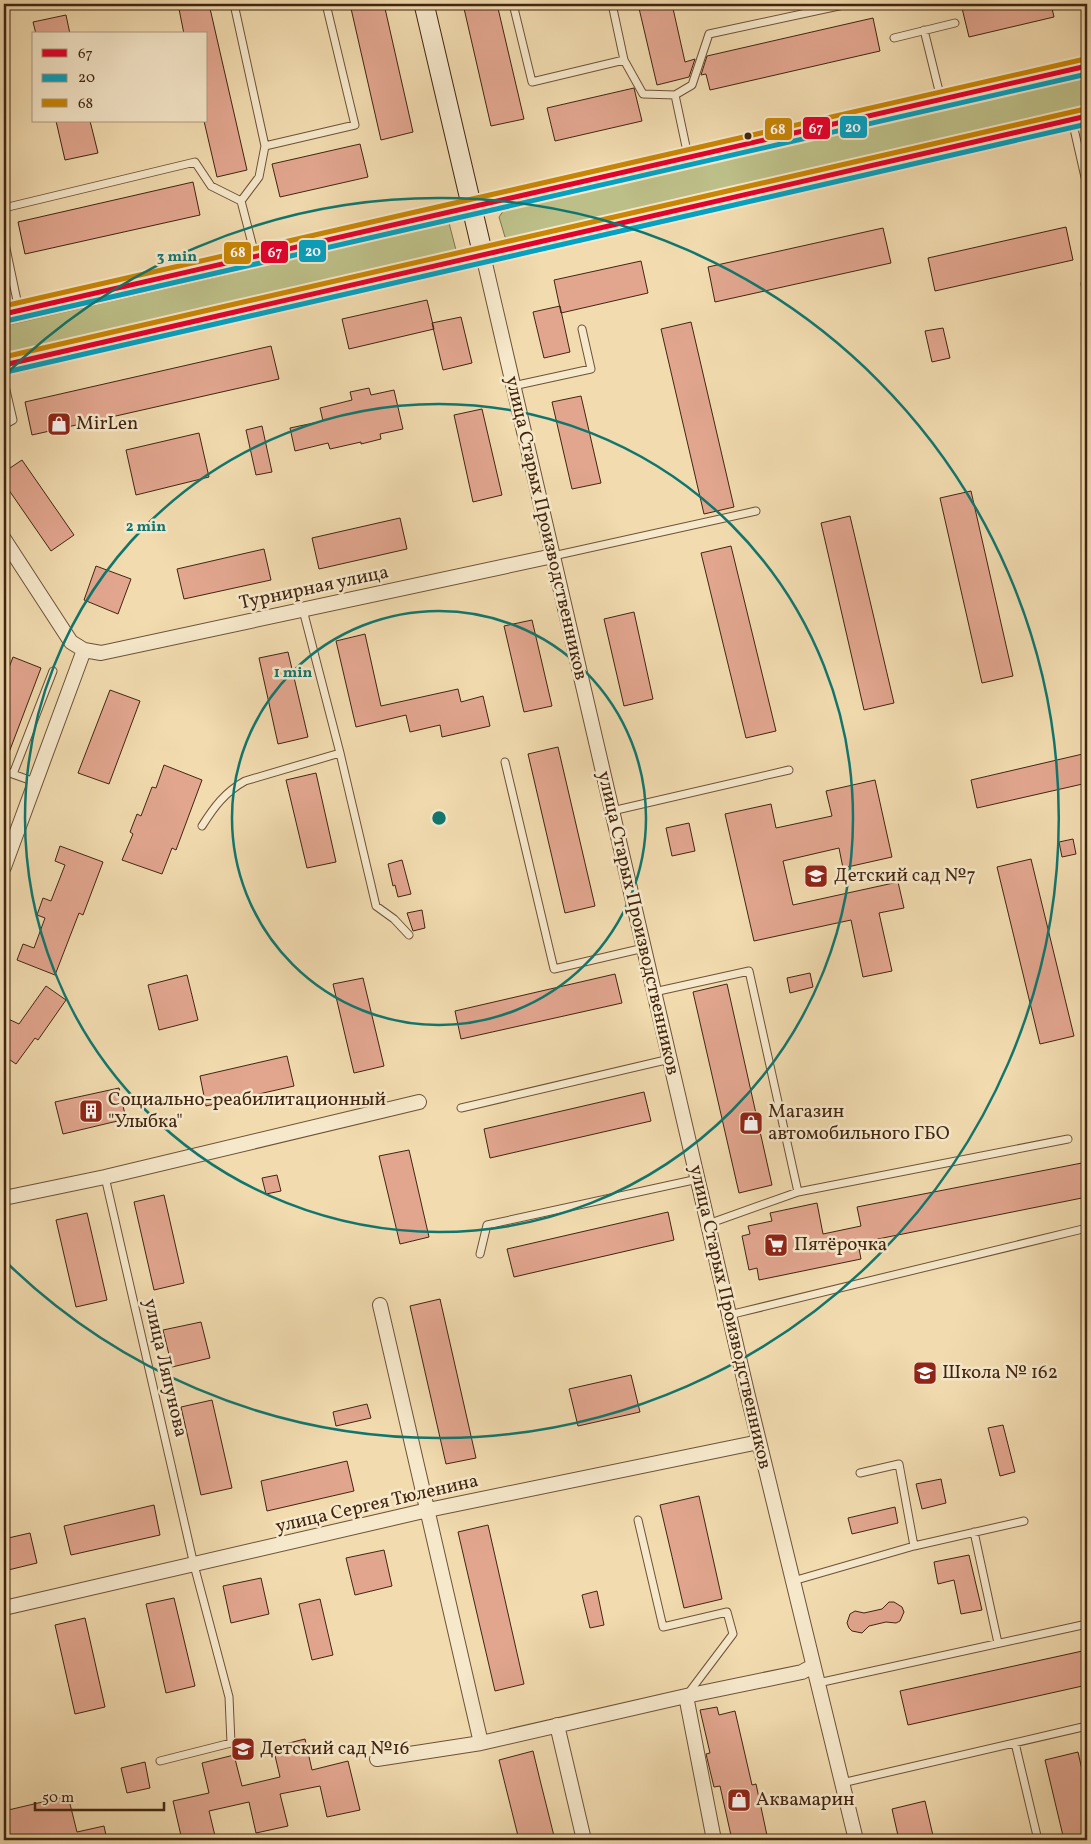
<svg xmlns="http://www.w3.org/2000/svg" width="1091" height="1844" viewBox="0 0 1091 1844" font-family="Vollkorn,serif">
<rect width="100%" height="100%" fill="#f1dbaf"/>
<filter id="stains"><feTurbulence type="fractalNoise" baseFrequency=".004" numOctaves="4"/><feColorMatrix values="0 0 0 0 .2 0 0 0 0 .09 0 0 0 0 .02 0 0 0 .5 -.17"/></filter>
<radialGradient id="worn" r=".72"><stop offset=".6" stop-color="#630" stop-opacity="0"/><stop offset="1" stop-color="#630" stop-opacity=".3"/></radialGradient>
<!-- green -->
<path fill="#bdbf88" stroke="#7f724c" d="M 1087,72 L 1087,106 L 510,240 L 505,237 L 499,217 L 504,210 Z
M 449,223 L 457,254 L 4,357 L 4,326 Z"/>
<!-- building -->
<path fill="#e2a68f" stroke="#412510" d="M 178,4 L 209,4 L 247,170 L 217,177 L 204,121 L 206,121 L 206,34 L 184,34 Z
M 350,4 L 384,4 L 413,132 L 381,140 Z
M 463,4 L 497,4 L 524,119 L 491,126 Z
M 638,4 L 672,4 L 685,62 L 695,59 L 689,77 L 657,85 Z
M 961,4 L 1051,4 L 1054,17 L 969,37 Z
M 66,15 L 70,34 L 36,34 L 33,22 Z
M 873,18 L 880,51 L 710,90 L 706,74 L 701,75 L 707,56 Z
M 634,88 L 642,121 L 555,141 L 547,108 Z
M 56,121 L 90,121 L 98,153 L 65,160 Z
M 360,144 L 368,177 L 280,197 L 272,164 Z
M 193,182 L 200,215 L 25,254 L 18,222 Z
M 1066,227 L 1073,260 L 935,291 L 928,258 Z
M 883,228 L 891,263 L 715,302 L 708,267 Z
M 641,261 L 648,293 L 561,313 L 554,280 Z
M 427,300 L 434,329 L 349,349 L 342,319 Z
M 560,306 L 570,352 L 544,358 L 533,312 Z
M 461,317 L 472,363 L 443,370 L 432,323 Z
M 691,322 L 734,507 L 704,514 L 661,329 Z
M 943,328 L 950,358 L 932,362 L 925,331 Z
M 271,346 L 279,379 L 32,435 L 25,402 Z
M 369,388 L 371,395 L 394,390 L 403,429 L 380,434 L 381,439 L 361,444 L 361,442 L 330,449 L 328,443 L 295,451 L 290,428 L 323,421 L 320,408 L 352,400 L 350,392 Z
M 581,396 L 601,483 L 572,489 L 552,402 Z
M 482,409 L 502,495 L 473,502 L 454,415 Z
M 262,426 L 272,472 L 256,475 L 246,430 Z
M 199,433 L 209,477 L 136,495 L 126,450 Z
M 22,460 L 74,535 L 51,551 L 4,483 L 4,472 Z
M 971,491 L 1013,676 L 982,683 L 940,498 Z
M 850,516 L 894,703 L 864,710 L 821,523 Z
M 400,518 L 407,549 L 319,569 L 312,538 Z
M 731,546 L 776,731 L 746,738 L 701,553 Z
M 264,549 L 271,580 L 184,599 L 177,569 Z
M 96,566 L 131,579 L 118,614 L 84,600 Z
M 634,612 L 653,699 L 624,706 L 604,619 Z
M 532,620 L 552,706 L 524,712 L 504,626 Z
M 365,634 L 381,706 L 458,689 L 461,702 L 483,696 L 490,726 L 442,737 L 440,725 L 410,732 L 406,715 L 356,727 L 336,641 Z
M 288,652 L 308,737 L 278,744 L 259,658 Z
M 13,657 L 41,668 L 5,763 L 4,681 Z
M 110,690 L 140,701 L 109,784 L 78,773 Z
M 558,747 L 595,906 L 565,913 L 528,754 Z
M 1087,753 L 1087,783 L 977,808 L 971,780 Z
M 164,765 L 202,780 L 176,850 L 172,848 L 162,874 L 122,860 L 133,834 L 130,832 L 137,814 L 141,816 L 152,787 L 156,788 Z
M 316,773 L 336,862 L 307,868 L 286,780 Z
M 875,780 L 892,857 L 843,868 L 839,848 L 783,861 L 793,905 L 898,882 L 904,908 L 879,913 L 892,971 L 863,977 L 851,920 L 754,941 L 725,814 L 771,804 L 776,828 L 832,816 L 826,791 Z
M 689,823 L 695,851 L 672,856 L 666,828 Z
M 1073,839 L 1076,854 L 1062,857 L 1059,842 Z
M 60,846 L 103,862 L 83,915 L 79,913 L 55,975 L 17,960 L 23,944 L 34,948 L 45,918 L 37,915 L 43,898 L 51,901 L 65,865 L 55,861 Z
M 1031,859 L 1074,1036 L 1040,1044 L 997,867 Z
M 402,860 L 411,894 L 398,897 L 395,885 L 393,886 L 388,864 Z
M 422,910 L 425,928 L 413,931 L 407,913 Z
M 810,973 L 813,987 L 790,993 L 787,978 Z
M 615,974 L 622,1003 L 461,1039 L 455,1011 Z
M 187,975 L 198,1020 L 159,1030 L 148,985 Z
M 363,978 L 384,1066 L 354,1073 L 333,984 Z
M 727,984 L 772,1185 L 739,1193 L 693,992 Z
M 46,986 L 66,1000 L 38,1040 L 35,1038 L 16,1064 L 4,1056 L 4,1017 L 19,1024 Z
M 287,1056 L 294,1086 L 206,1106 L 200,1076 Z
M 119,1088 L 126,1119 L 63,1134 L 55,1102 Z
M 644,1092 L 651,1121 L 490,1158 L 484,1129 Z
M 409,1150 L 429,1237 L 400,1244 L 379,1156 Z
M 1087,1162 L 1087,1197 L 858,1243 L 861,1259 L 759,1280 L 757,1268 L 749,1270 L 742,1236 L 750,1234 L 748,1226 L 772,1221 L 770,1213 L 817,1203 L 823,1234 L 861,1226 L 857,1207 Z
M 277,1175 L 281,1191 L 266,1194 L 262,1178 Z
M 164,1195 L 184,1283 L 154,1290 L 134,1202 Z
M 668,1212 L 674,1240 L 514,1277 L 507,1249 Z
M 87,1213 L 107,1300 L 76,1307 L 56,1220 Z
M 440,1299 L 476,1458 L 446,1464 L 410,1306 Z
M 201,1322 L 210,1358 L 172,1367 L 163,1330 Z
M 631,1375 L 640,1412 L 578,1426 L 569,1389 Z
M 212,1400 L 232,1488 L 201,1495 L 181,1407 Z
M 367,1404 L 371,1418 L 336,1426 L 333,1412 Z
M 1003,1425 L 1015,1472 L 1000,1476 L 988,1428 Z
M 347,1461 L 354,1491 L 267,1511 L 261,1481 Z
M 941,1479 L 946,1503 L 922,1509 L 916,1484 Z
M 699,1496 L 722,1599 L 684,1608 L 660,1505 Z
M 154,1505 L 160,1535 L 71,1555 L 64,1526 Z
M 895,1507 L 898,1523 L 852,1534 L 848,1518 Z
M 488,1525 L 524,1684 L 495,1691 L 458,1532 Z
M 30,1533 L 37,1563 L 4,1571 L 4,1539 Z
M 384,1550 L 392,1586 L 355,1595 L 346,1558 Z
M 969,1555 L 982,1610 L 961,1614 L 954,1580 L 938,1584 L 934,1562 Z
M 261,1578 L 269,1614 L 231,1623 L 223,1586 Z
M 597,1591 L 604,1625 L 590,1628 L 582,1595 Z
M 174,1598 L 195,1686 L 166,1693 L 146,1604 Z
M 320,1599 L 333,1655 L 312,1660 L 299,1604 Z
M 889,1602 L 894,1602 L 902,1607 L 904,1612 L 900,1621 L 896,1623 L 886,1622 L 869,1626 L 862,1633 L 852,1631 L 849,1628 L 847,1623 L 850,1614 L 855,1611 L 864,1613 L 882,1609 Z
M 85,1618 L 105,1707 L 75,1714 L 55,1625 Z
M 1087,1650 L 1087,1685 L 908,1725 L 900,1691 Z
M 717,1707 L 719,1715 L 735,1711 L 752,1785 L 756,1784 L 768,1840 L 732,1840 L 720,1786 L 714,1787 L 706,1754 L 710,1753 L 700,1710 Z
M 305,1739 L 312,1770 L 348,1761 L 360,1810 L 327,1817 L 320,1786 L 280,1794 L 288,1826 L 256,1833 L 249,1802 L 209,1811 L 216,1840 L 182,1840 L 173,1801 L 209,1793 L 202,1763 L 234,1755 L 242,1786 L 280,1777 L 273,1747 Z
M 533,1751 L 540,1780 L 555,1840 L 519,1840 L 499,1760 Z
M 1078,1752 L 1087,1792 L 1087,1840 L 1064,1840 L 1045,1760 Z
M 145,1762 L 150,1788 L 127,1793 L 121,1768 Z
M 68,1796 L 77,1832 L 104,1826 L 107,1840 L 4,1840 L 4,1811 Z
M 925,1801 L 934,1840 L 899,1840 L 892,1809 Z"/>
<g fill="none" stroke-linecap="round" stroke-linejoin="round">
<!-- lane casing -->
<g stroke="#6d5238" stroke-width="9">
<path id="lane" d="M 234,4 L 265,146 L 259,177 L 241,201
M 513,4 L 532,82 L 624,60
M 612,4 L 624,60 L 643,94 L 675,95 L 688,156
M 924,30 L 941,99
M 894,38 L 955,23
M 675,95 L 692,85 L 709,34 L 848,4
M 1072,120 L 1087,186
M 265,146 L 355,125 L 326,4
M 4,208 L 195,162 L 211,186 L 241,201 L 255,255
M 4,239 L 19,310
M 1087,277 L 1085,284 L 1087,295
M 513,386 L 591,369 L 582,329
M 4,425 L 13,420 L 5,386
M 553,556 L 756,511
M 303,610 L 340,753 L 376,906 L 394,919 L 409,935
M 505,762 L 554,969 L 644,948
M 4,771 L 35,782
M 13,774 L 53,671
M 612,811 L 789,770
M 202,826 C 214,807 225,792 245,781 L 340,753
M 654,992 L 749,971 L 798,1192
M 461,1108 L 670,1059
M 105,1177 L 194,1565 L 229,1697 L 231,1743 L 160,1761
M 708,1224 L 798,1192 L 1068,1139
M 480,1254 L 487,1225 L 698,1179
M 729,1315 L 1087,1228
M 860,1473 L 899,1464 L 914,1546
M 638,1520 L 663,1627 L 727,1612 L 733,1634 L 687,1695
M 974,1532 L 998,1643
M 793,1581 L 914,1546 L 1024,1521
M 818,1683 L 1087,1624
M 1015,1743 L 1038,1840
M 842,1783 L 1087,1726"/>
</g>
<!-- street casing -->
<g stroke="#6d5238" stroke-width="16">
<path id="street" d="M 483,255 L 747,1392 L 856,1840
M 4,539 L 71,642 L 84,650 L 101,653 L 553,556
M 4,867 L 84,650
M 4,1198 L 105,1177 L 419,1102
M 380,1305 L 481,1743
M 4,1608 L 428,1510 L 759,1442
M 686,1696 L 714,1840
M 557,1725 L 584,1840
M 377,1759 L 481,1743 L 686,1696 L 802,1672 L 813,1666"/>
</g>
<!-- secondary casing -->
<g stroke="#412510" stroke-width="21">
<path id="secondary" d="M 424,4 L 483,255
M 4,314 L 1087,66
M 4,365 L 1087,116"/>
</g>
<!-- lane -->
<use href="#lane" stroke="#f6e8cb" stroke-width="7"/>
<!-- street -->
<use href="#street" stroke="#f6e8cb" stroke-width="14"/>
<!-- secondary -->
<use href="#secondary" stroke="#f6e8cb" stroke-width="19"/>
<!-- bus-1 casing -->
<g stroke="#f6e8cb" stroke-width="9">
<path id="bus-1" d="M 4,314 L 1087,66
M 4,365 L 1087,116"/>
</g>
<!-- bus-2 casing -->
<g stroke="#f6e8cb" stroke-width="9">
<path id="bus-2" d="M 6,321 L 1087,74
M 6,372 L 1087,124"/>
</g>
<!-- bus-3 casing -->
<g stroke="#f6e8cb" stroke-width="9">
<path id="bus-3" d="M 4,306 L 1085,59
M 4,357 L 1085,109"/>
</g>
<!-- bus-1 -->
<use href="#bus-1" stroke="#e4002b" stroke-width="5"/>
<!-- bus-2 -->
<use href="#bus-2" stroke="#03a2c4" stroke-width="5"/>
<!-- bus-3 -->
<use href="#bus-3" stroke="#ca8604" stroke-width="5"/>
</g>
<!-- distance rings -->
<g fill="none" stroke="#0f766e" stroke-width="2.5">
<circle cx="439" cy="818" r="207"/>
<circle cx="439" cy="818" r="414"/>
<path d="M4 376A620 620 0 1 1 4 1260"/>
</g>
<!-- icons -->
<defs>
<g id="shop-square" transform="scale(1.25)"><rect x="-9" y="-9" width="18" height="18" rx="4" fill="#8f2418" stroke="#f6e8cb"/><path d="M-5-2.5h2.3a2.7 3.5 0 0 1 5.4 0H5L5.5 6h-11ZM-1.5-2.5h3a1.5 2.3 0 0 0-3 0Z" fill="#fff"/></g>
<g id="school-square" transform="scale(1.25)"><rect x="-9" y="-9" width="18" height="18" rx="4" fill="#8f2418" stroke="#f6e8cb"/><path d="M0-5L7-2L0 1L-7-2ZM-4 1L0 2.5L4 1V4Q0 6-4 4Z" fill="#fff"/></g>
<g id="building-square" transform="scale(1.25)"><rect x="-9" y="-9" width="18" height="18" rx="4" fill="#8f2418" stroke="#f6e8cb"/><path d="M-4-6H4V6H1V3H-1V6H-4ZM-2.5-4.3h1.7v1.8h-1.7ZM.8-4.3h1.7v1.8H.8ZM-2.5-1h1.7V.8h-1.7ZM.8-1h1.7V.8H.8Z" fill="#fff"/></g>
<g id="supermarket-square" transform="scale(1.25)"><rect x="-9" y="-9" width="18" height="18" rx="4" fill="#8f2418" stroke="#f6e8cb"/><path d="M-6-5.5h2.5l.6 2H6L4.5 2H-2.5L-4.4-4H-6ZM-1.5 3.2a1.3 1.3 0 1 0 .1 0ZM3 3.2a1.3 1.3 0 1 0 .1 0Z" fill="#fff"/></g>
</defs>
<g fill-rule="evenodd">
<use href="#shop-square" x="59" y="424"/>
<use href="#school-square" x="816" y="876"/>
<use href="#building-square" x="91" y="1111"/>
<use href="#shop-square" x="751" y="1123"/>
<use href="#supermarket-square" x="776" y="1245"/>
<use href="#school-square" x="925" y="1373"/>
<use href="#school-square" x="243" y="1749"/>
<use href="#shop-square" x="739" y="1800"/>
</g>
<!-- markers -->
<circle fill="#412510" stroke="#f6e8cb" stroke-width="2" cx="748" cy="136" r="4.5"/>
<g text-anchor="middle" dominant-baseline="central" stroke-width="5" stroke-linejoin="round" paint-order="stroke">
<!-- poi labels -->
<g font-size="19" fill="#412510" stroke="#f6e8cb" text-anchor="start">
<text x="76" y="424">MirLen</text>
<text x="834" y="876">Детский сад №7</text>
<text x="108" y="1100">Социально-реабилитационный<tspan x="108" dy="22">"Улыбка"</tspan></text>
<text x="768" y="1112">Магазин<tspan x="768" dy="22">автомобильного ГБО</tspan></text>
<text x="794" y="1245">Пятёрочка</text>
<text x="942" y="1373">Школа № 162</text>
<text x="260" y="1749">Детский сад №16</text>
<text x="756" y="1800">Аквамарин</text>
</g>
<!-- street labels -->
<g font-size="19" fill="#412510" stroke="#f6e8cb">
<text transform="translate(546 528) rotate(77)">улица Старых Производственников</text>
<text transform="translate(314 588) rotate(-12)">Турнирная улица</text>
<text transform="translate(638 923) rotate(77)">улица Старых Производственников</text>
<text transform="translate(730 1317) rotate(77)">улица Старых Производственников</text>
<text transform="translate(165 1368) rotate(77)">улица Ляпунова</text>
<text transform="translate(377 1504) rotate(-13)">улица Сергея Тюленина</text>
</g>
</g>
<circle cx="439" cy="818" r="8" fill="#0f766e" stroke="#f6e8cb" stroke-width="2.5"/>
<g font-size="15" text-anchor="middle" font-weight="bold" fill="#0f766e" stroke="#f6e8cb" stroke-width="5" stroke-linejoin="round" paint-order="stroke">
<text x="177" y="261">3 min</text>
<text x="146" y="531">2 min</text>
<text x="293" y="677">1 min</text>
</g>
<g stroke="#f6e8cb" stroke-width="2">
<rect x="839" y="115" width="29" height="24" rx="5" fill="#03a2c4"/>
<rect x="802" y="116" width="29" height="24" rx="5" fill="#e4002b"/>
<rect x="764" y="117" width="29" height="24" rx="5" fill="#ca8604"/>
<rect x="298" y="239" width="29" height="24" rx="5" fill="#03a2c4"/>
<rect x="260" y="240" width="29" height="24" rx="5" fill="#e4002b"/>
<rect x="223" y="241" width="29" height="24" rx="5" fill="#ca8604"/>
</g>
<g font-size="14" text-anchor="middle" font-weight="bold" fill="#fff">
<text x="853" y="132">20</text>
<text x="816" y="133">67</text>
<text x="778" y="134">68</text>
<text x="313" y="256">20</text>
<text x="275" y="257">67</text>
<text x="238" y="257">68</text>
</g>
<!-- margin -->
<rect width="1091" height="1844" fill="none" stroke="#f1dbaf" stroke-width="20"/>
<rect x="5" y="5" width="1081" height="1834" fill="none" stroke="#412510" stroke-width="2.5"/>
<rect x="10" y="10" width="1071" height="1824" fill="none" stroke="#412510"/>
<!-- legend -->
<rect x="32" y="32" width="175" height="90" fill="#f6e8cb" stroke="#ae9a80"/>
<rect x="42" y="49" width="25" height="8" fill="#e4002b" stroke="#ae9a80"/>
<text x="78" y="58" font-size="15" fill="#412510">67</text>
<rect x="42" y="74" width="25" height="8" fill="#03a2c4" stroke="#ae9a80"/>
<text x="78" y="82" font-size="15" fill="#412510">20</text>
<rect x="42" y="99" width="25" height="8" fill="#ca8604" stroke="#ae9a80"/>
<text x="78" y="108" font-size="15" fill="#412510">68</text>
<!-- scale -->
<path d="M35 1802v8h129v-8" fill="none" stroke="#412510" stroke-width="2.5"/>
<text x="42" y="1802" font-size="15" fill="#412510" stroke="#f6e8cb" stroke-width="4" paint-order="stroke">50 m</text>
<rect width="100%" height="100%" filter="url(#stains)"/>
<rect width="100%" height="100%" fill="url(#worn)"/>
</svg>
